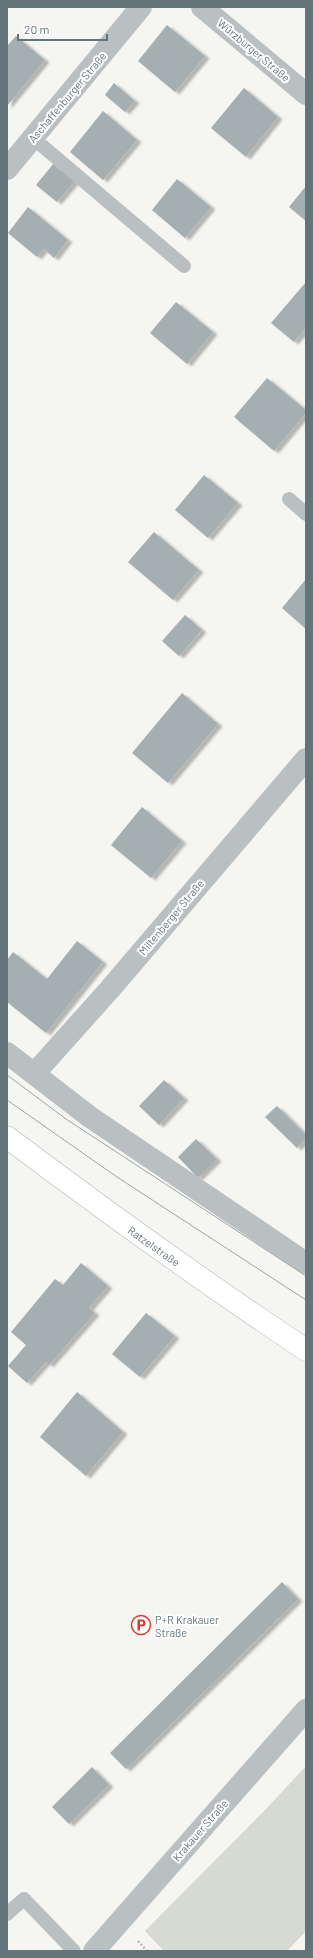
<svg xmlns="http://www.w3.org/2000/svg" width="313" height="1958" viewBox="0 0 313 1958" font-family="Barlow,sans-serif">
<defs>
<filter id="shadow"><feDropShadow dx="4.5" dy="2.5" stdDeviation="1" flood-color="#0004"/></filter>
</defs>
<rect width="100%" height="100%" fill="#f5f5f2"/>
<!-- green -->
<path fill="#d6dad2" d="M 306,1766 L 306,1931 L 287,1951 L 164,1951 L 145,1931 L 267,1808 Z"/>
<!-- building -->
<path fill="#a5aeb1" filter="url(#shadow)" d="M 167,25 L 205,56 L 175,92 L 138,61 Z
M 16,36 L 45,60 L 7,106 L 7,46 Z
M 114,83 L 135,101 L 125,112 L 105,95 Z
M 244,88 L 278,117 L 246,157 L 211,128 Z
M 103,111 L 137,140 L 103,180 L 70,152 Z
M 54,163 L 75,181 L 57,202 L 36,185 Z
M 177,179 L 211,207 L 185,238 L 152,210 Z
M 306,186 L 306,221 L 289,207 Z
M 28,207 L 68,240 L 54,258 L 44,249 L 37,257 L 8,233 Z
M 306,282 L 306,328 L 294,342 L 271,323 Z
M 176,302 L 213,332 L 187,364 L 150,333 Z
M 267,378 L 306,410 L 306,413 L 274,451 L 234,417 Z
M 204,475 L 238,503 L 208,538 L 175,510 Z
M 154,532 L 199,570 L 173,600 L 128,562 Z
M 306,579 L 306,629 L 282,608 Z
M 185,615 L 202,630 L 179,656 L 162,641 Z
M 182,693 L 218,724 L 168,783 L 132,753 Z
M 142,807 L 182,841 L 151,878 L 111,845 Z
M 77,941 L 103,962 L 46,1033 L 7,1002 L 7,960 L 13,952 L 47,979 Z
M 164,1080 L 184,1098 L 159,1125 L 139,1106 Z
M 277,1106 L 306,1135 L 306,1138 L 297,1148 L 265,1117 Z
M 196,1139 L 217,1159 L 198,1178 L 178,1157 Z
M 81,1263 L 108,1286 L 89,1308 L 95,1313 L 49,1365 L 46,1362 L 27,1383 L 8,1366 L 26,1345 L 11,1332 L 55,1279 L 63,1285 Z
M 146,1313 L 175,1336 L 140,1377 L 112,1354 Z
M 77,1392 L 123,1432 L 86,1476 L 40,1437 Z
M 282,1582 L 298,1599 L 126,1769 L 110,1753 Z
M 92,1767 L 109,1785 L 69,1824 L 52,1807 Z"/>
<g fill="none" stroke-linecap="round" stroke-linejoin="round">
<!-- secondary casing -->
<g stroke="#afb6b8" stroke-width="23">
<path id="secondary" d="M 7,1137 C 105,1211 204,1282 306,1350"/>
</g>
<!-- path -->
<path stroke="#b5b9ba" stroke-width="2.5" stroke-dasharray="2 2" stroke-linecap="butt" d="M 138,1941 L 147,1951"/>
<!-- service -->
<path stroke="#bac0c2" stroke-width="14" d="M 33,138 L 184,266
M 289,499 L 306,514
M 7,1914 L 24,1899 L 74,1951"/>
<!-- minor -->
<path stroke="#bac0c2" stroke-width="22" d="M 202,7 L 306,94
M 7,169 L 141,7
M 7,1053 L 90,1117 L 306,1263
M 34,1074 L 110,989 L 306,759
M 94,1951 L 306,1710"/>
<!-- secondary -->
<use href="#secondary" stroke="#fff" stroke-width="22"/>
<!-- tram -->
<path stroke="#9da5a8" stroke-width="1" d="M 7,1075 L 66,1119 L 306,1276
M 7,1100 L 117,1177 L 306,1300"/>
</g>
<!-- icons -->
<defs>
<g id="parking-ring" transform="scale(1)"><circle r="9.5" fill="#fff" stroke="#d13e36" stroke-width="1.5"/><path d="M-3.5-5.5H1a3.5 3.5 0 0 1 0 7H-1V5.5H-3.5ZM-1-3.4V-.6H.8a1.4 1.4 0 0 0 0-2.8Z" fill="#d13e36"/></g>
</defs>
<g fill-rule="evenodd">
<use href="#parking-ring" x="141" y="1625"/>
</g>
<g text-anchor="middle" dominant-baseline="central" stroke-width="4" stroke-linejoin="round" paint-order="stroke">
<!-- street labels -->
<g font-size="11" fill="#63757a" stroke="#fff">
<text transform="translate(254 50) rotate(40)">Würzburger Straße</text>
<text transform="translate(67 97) rotate(-50)">Aschaffenburger Straße</text>
<text transform="translate(171 917) rotate(-50)">Miltenberger Straße</text>
<text transform="translate(154 1246) rotate(35)">Ratzelstraße</text>
<text transform="translate(200 1830) rotate(-49)">Krakauer Straße</text>
</g>
<!-- poi labels -->
<g font-size="11" fill="#63757a" stroke="#fff" text-anchor="start">
<text x="155" y="1619">P+R Krakauer<tspan x="155" dy="13">Straße</tspan></text>
</g>
</g>
<!-- border -->
<rect width="313" height="1958" fill="none" stroke="#63757a" stroke-width="16"/>
<!-- scale -->
<path d="M18 34v6h89v-6" fill="none" stroke="#63757a" stroke-width="2"/>
<text x="24" y="34" font-size="12" fill="#63757a" stroke="#ffffff" stroke-width="3" paint-order="stroke">20 m</text>
</svg>
